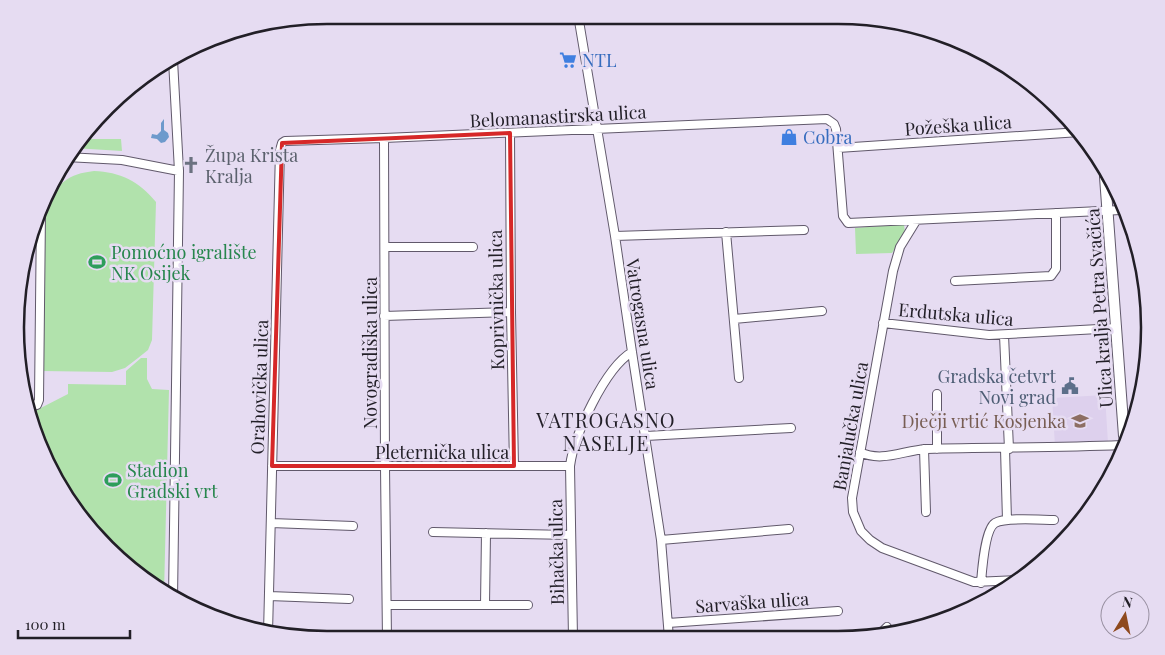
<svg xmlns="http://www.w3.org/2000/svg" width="1165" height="655" viewBox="0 0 1165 655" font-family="'Playfair Display',serif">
<rect width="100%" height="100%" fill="#e6dcf2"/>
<!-- built -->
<path fill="#ddd0ed" d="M 1105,395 L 1108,443 L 1055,446 L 1052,398 Z"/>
<!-- green -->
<path fill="#b1e2ac" d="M 82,139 L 121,139 L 122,151 L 73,148 Z
M 94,171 C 120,172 139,181 156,202 L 152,340 L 148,350 L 138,358 L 125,368 L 112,372 L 41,371 L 46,205 C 58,183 68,174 94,171 Z
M 904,224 L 905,233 L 892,253 L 856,254 L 855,228 Z
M 141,358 L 147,358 L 147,379 L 152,389 L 169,390 L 164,593 L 92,533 L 39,447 L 31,413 L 68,394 L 68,384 L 126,385 L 126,371 Z"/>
<!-- water -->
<path fill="#6d9acc" d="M 164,119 L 164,130 L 168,133 L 169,137 L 165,142 L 161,143 L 157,139 L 151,138 L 152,134 L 157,135 L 161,131 L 161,123 Z"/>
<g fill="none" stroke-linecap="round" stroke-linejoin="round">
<!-- minor casing -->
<g stroke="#61596b" stroke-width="10">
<path id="minor" d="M 578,15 L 615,236 L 632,352 L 661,540 L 669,638
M 510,133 L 511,312 L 514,466
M 384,138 L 385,467 L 387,639
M 838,148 L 1080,132
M 66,157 L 122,160 L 179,171
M 916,221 L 900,247 L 893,271 L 852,498 L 853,512 L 861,531 L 870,540 L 882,548 L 974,582 L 1020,580
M 726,232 L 739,378
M 615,236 L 804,230
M 385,247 L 473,247
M 955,281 L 1051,276 L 1056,269 L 1056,213
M 384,316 L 511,312
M 734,319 L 822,311
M 883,323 L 989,335 L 1117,328
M 1004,335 L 1009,449
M 30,407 L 37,405 L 39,400 L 41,212
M 646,436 L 791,428
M 924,449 L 926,512
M 937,449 L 937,394
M 1005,449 L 1007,520
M 860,452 C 882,463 904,450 927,449 C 992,447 1056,448 1121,445
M 272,466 L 570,466 C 574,435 605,368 632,352
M 570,466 L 573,638
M 271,523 L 353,526
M 433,532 L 571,535
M 661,540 L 789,529
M 981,583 C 982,570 985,529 995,523 C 1005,517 1042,520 1054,520
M 269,596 L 349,599
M 173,599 L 179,171 L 173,60
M 387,605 L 528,605
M 485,605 L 486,533
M 668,623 L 838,611
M 268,633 L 280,150 L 282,143 L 285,141 L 384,138 L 827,119 L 834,124 L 836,129 L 843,216 L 848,223 L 1121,210
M 884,636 L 884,630 L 887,627"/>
</g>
<!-- secondary casing -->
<g stroke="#61596b" stroke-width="12">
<path id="secondary" d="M 1105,177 L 1124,436"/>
</g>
<!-- minor -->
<use href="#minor" stroke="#fff" stroke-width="8"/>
<!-- secondary -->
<use href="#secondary" stroke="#fff" stroke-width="10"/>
</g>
<!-- marked area -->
<path fill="none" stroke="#d62828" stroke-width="4" stroke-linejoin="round" d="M 510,133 L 514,466 L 272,466 L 282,143 Z"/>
<!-- icons -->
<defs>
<g id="supermarket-bare" transform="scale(1.35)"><path d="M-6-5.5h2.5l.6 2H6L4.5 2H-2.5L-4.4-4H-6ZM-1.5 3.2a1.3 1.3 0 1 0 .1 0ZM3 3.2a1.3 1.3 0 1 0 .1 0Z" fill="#3f7fe0" stroke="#e6dcf2" stroke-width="2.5" paint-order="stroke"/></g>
<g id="shop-bare" transform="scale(1.35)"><path d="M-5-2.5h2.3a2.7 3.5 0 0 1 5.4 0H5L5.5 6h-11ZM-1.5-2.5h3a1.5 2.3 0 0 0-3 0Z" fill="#3f7fe0" stroke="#e6dcf2" stroke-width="2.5" paint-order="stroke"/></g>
<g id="church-bare" transform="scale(1.35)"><path d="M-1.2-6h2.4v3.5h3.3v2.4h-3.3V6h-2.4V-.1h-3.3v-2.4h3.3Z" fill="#6b7280" stroke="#e6dcf2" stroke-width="2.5" paint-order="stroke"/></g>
<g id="stadium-bare" transform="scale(1.35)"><path d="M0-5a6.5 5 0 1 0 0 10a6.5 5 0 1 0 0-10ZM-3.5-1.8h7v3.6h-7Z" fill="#2e9e5b" stroke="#e6dcf2" stroke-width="2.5" paint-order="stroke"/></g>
<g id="civic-bare" transform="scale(1.35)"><path d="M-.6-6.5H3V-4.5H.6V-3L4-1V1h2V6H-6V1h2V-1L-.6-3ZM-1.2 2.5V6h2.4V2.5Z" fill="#5c6f8a" stroke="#e6dcf2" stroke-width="2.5" paint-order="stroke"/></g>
<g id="school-bare" transform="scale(1.35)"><path d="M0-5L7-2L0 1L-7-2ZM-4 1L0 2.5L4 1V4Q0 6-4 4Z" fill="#8d6e63" stroke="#e6dcf2" stroke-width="2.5" paint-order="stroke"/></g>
</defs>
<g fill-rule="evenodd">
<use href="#supermarket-bare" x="568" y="60"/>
<use href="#shop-bare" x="789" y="137"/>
<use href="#church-bare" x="191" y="165"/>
<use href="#stadium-bare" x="97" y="262"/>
<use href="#civic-bare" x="1070" y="386"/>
<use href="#school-bare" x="1080" y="421"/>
<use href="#stadium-bare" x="113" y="480"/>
</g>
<g text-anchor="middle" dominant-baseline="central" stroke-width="5" stroke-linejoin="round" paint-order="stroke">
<!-- shop labels -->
<g font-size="18" fill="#366cbe" stroke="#e6dcf2" text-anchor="start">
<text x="582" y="60">NTL</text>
<text x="803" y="137">Cobra</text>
</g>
<!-- street labels -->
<g font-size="18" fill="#221f27" stroke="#e6dcf2">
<text transform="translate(558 116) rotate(-3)">Belomanastirska ulica</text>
<text transform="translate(958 125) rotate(-4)">Požeška ulica</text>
<text transform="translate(496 300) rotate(-91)">Koprivnička ulica</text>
<text transform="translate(1099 308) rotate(-94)">Ulica kralja Petra Svačića</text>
<text transform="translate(956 314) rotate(5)">Erdutska ulica</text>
<text transform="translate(643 324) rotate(81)">Vatrogasna ulica</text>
<text transform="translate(370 353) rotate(-90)">Novogradiška ulica</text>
<text transform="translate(259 387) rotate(-88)">Orahovička ulica</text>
<text transform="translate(850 426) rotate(-80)">Banjalučka ulica</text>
<text x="442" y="452">Pleternička ulica</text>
<text transform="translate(556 552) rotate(-91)">Bihačka ulica</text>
<text transform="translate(752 602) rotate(-4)">Sarvaška ulica</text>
</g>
<!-- worship labels -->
<g font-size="18" fill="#5b616d" stroke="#e6dcf2" text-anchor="start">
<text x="205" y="155">Župa Krista<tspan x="205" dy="21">Kralja</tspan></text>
</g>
<!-- leisure labels -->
<g font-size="18" fill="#27864d" stroke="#e6dcf2" text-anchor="start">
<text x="111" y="252">Pomoćno igralište<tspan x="111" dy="21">NK Osijek</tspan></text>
<text x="127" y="470">Stadion<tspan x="127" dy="21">Gradski vrt</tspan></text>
</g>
<!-- service labels -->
<g font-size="18" fill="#4e5e75" stroke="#e6dcf2" text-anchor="end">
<text x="1056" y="376">Gradska četvrt<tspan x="1056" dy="21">Novi grad</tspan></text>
</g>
<!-- education labels -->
<g font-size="18" fill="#785e54" stroke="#e6dcf2" text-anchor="end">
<text x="1066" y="421">Dječji vrtić Kosjenka</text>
</g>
<!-- quarter labels -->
<g font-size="20" letter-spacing="1" fill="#221f27" stroke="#e6dcf2">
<text x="606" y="419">VATROGASNO<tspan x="606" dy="23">NASELJE</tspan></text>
</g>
</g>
<!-- crop -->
<path d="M0 0H1165V655H0ZM327 24H838A303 303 0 0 1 1141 327V328A303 303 0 0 1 838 631H327A303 303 0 0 1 24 328V327A303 303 0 0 1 327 24Z" fill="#e6dcf2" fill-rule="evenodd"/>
<path fill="none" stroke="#221f27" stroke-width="2.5" d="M327 24H838A303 303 0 0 1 1141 327V328A303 303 0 0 1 838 631H327A303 303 0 0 1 24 328V327A303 303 0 0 1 327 24Z"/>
<!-- north arrow -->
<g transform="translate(1125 615) rotate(10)"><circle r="24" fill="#e6dcf2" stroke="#9890a1"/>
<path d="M0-4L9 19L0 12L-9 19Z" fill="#8e491e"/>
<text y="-8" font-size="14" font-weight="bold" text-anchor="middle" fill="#221f27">N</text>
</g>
<!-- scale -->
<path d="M18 630v8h112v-8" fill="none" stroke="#221f27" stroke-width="2.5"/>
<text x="25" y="630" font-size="15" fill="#221f27" stroke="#e6dcf2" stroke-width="4" paint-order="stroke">100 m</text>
</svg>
